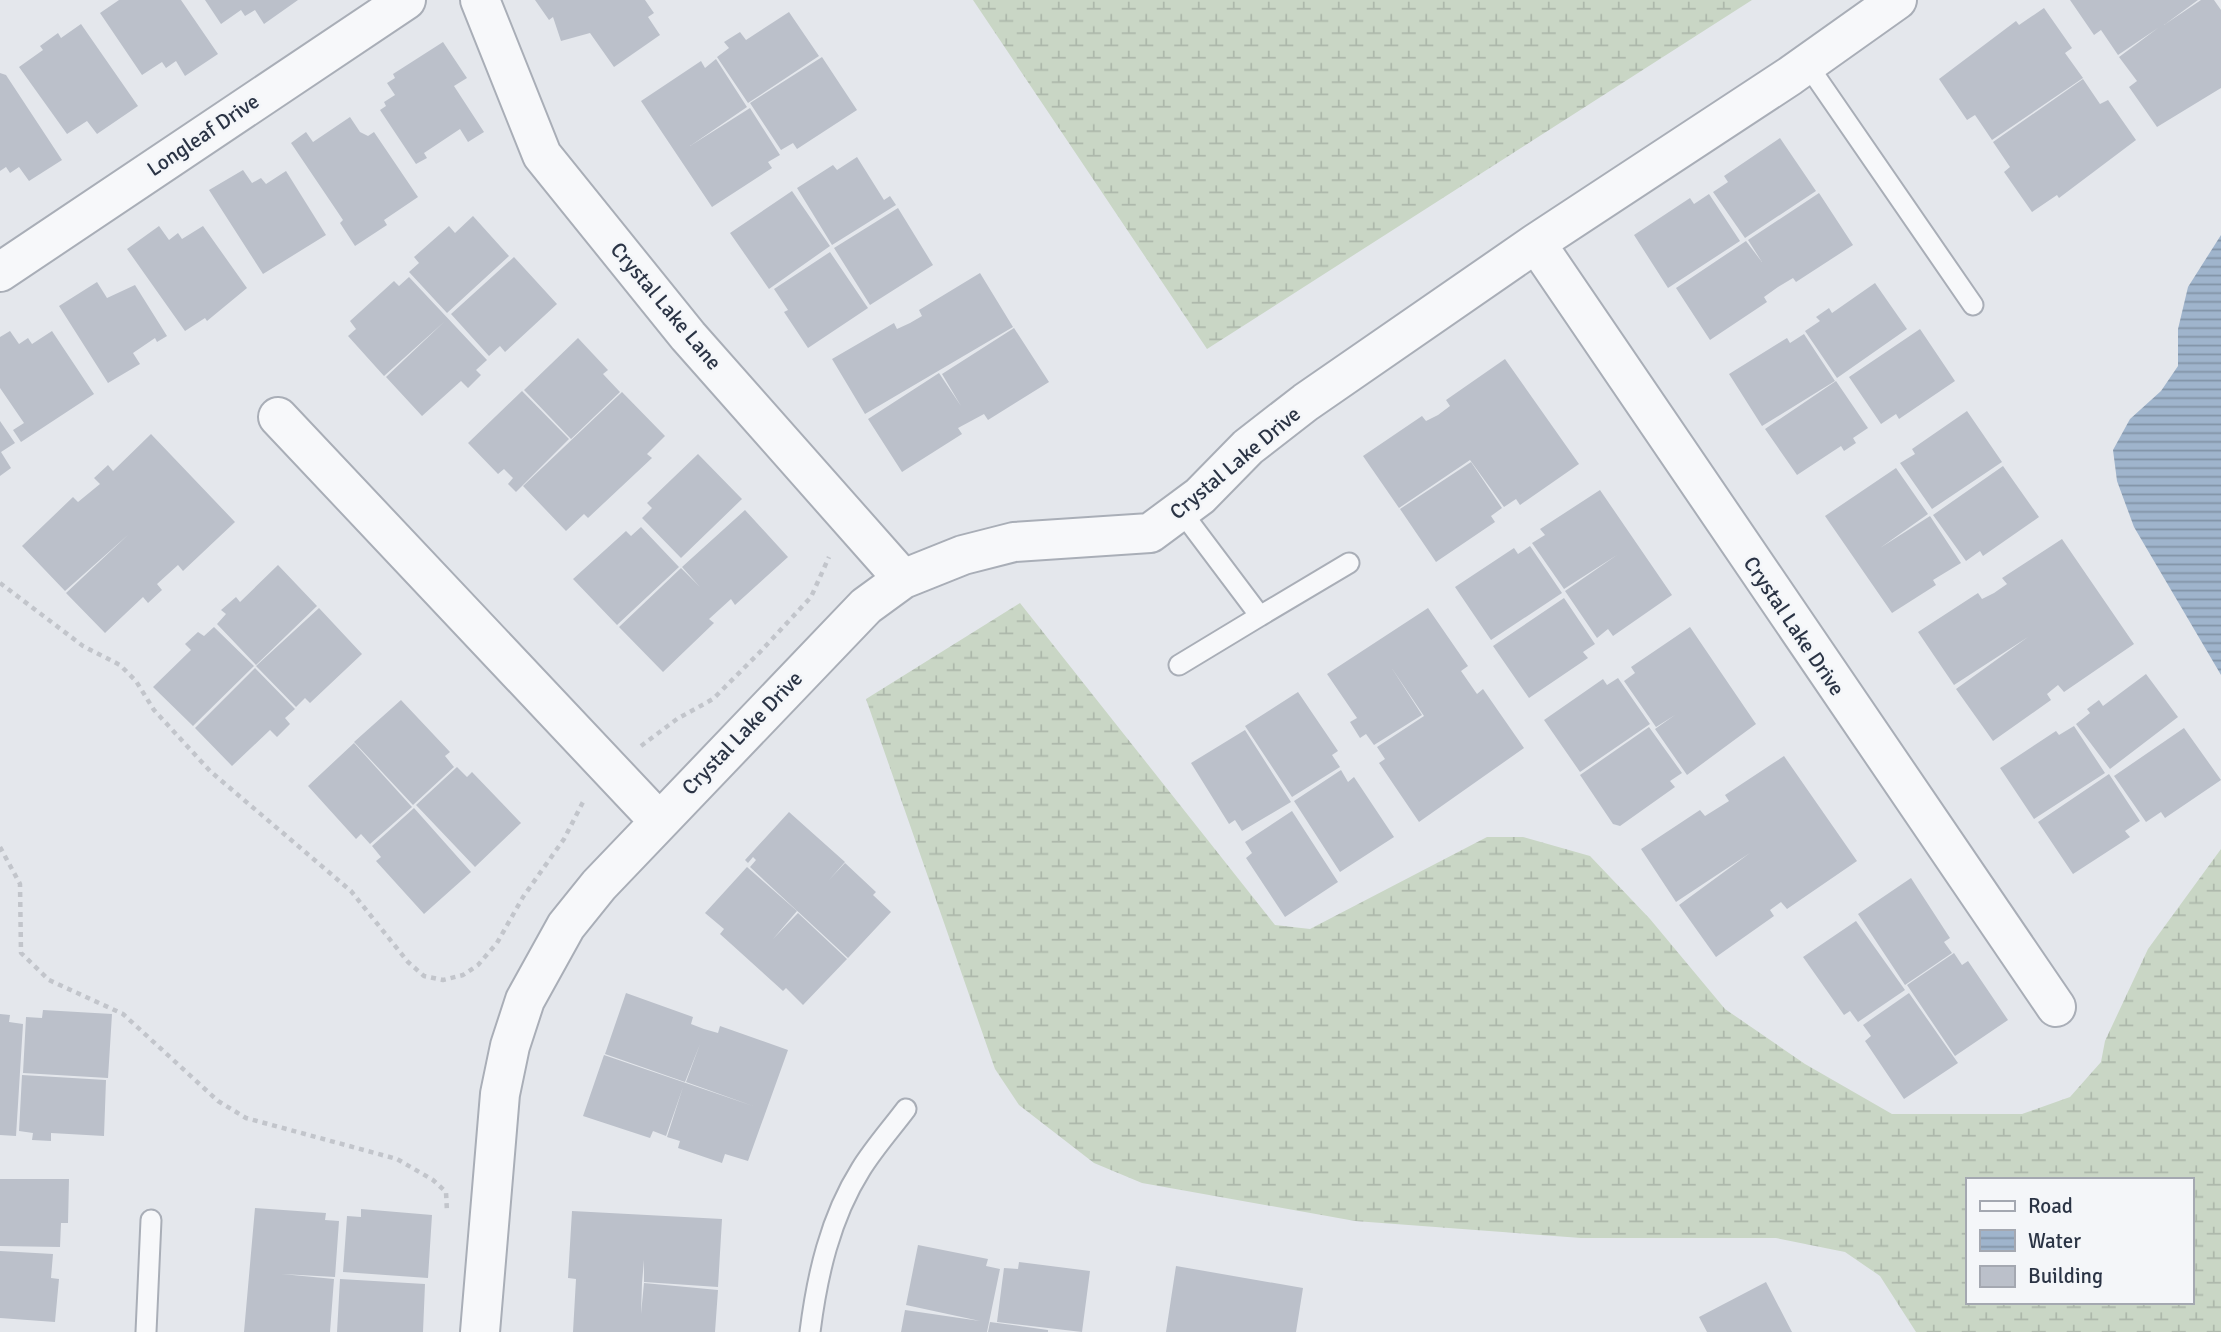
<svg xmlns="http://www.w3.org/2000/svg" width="2221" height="1332" viewBox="0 0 2221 1332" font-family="Signika,sans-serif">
<defs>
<pattern id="wetland-marsh" width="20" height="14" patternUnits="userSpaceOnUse" patternTransform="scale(1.75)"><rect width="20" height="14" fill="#c9d6c5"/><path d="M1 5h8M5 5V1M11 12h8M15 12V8" fill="none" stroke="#adb8ab"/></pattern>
<pattern id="water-rules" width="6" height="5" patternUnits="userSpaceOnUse" patternTransform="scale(1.75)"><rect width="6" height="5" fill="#9fb4cc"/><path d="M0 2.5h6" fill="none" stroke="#8293a7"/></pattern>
</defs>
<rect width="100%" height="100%" fill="#e4e7ec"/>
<!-- wetland -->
<path fill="url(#wetland-marsh)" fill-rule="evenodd" d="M 973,0 L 1752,0 L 1207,349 Z
M 1020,603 L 1275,925 L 1310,929 L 1487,837 L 1523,837 L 1590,856 L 1650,919 L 1725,1009 L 1805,1064 L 1892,1114 L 2022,1114 L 2070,1097 L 2101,1062 L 2105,1041 L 2148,949 L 2221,849 L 2221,1332 L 1916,1332 L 1880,1276 L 1845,1252 L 1776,1238 L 1581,1238 L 1355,1221 L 1142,1183 L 1094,1163 L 1019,1105 L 995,1069 L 866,699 ZM 1967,1180 L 2191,1180 L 2191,1302 L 1967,1302 Z"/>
<!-- water -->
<path fill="url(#water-rules)" d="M 2221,235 L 2221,675 L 2134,527 L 2117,481 L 2113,450 L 2130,419 L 2161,391 L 2178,366 L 2178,329 L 2188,287 Z"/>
<!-- building -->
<path fill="#bbc0ca" d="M 119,0 L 181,0 L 218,54 L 185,76 L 176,61 L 166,68 L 162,62 L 142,75 L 100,13 Z
M 205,0 L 298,0 L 264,24 L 255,10 L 245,16 L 241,10 L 221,24 Z
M 535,0 L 645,0 L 654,13 L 648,17 L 660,35 L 614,67 L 590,33 L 561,41 L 553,17 L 549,20 Z
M 2070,0 L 2198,0 L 2164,25 L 2201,0 L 2214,0 L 2221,10 L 2221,88 L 2157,127 L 2129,87 L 2137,81 L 2119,57 L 2158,28 L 2118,55 L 2101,30 L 2094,35 Z
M 2044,8 L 2072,48 L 2065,53 L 2083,78 L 1992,140 L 1975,115 L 1967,120 L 1939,79 L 2016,21 L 2019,25 Z
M 789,12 L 819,56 L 748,103 L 717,57 L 729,48 L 724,42 L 740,32 L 746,40 Z
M 81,24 L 138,106 L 97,134 L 87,121 L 67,134 L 19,67 L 43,50 L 40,46 L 58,33 L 61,38 Z
M 443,42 L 467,78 L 454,86 L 484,132 L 468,142 L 460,129 L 424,153 L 427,158 L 416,164 L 380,110 L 386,106 L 384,102 L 395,95 L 387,83 L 395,78 L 393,74 Z
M 822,57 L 857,110 L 797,149 L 793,143 L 781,150 L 750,103 Z
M 716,59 L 747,107 L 690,146 L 750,108 L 780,155 L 768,162 L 772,168 L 712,207 L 641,101 L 701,61 L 705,68 Z
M 0,73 L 6,75 L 62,160 L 29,181 L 19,167 L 10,173 L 6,167 L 0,171 Z
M 2083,79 L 2100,104 L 2108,100 L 2136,140 L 2059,198 L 2057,195 L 2032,212 L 2004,172 L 2010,167 L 1993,142 Z
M 350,117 L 360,132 L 368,136 L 374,132 L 418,197 L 384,220 L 387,225 L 355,246 L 340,223 L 343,220 L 291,143 L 306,132 L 313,142 Z
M 1780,138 L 1816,191 L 1745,238 L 1713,192 L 1728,182 L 1724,176 Z
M 857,157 L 884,200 L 890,196 L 896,205 L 832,245 L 797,188 L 833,165 L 837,170 Z
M 243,170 L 252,183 L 261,178 L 266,184 L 286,171 L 326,235 L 263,274 L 209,190 Z
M 792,191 L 830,246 L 769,289 L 730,233 Z
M 1819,193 L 1853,245 L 1796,282 L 1793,278 L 1778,287 L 1764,297 L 1767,302 L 1710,340 L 1676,288 L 1746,241 L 1762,262 L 1748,240 Z
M 1709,194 L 1740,241 L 1668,288 L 1634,235 L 1690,198 L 1694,204 Z
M 898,208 L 933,265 L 870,305 L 834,248 Z
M 473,216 L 509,256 L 447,313 L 409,272 L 419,263 L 414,257 L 449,226 L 455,233 Z
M 159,226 L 169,240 L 178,233 L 182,239 L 203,226 L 247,288 L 207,321 L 205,318 L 185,331 L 127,249 Z
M 830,252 L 868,308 L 808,348 L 784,312 L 788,310 L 774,289 Z
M 514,257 L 557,304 L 505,352 L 500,346 L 489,356 L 451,314 Z
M 980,273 L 1013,327 L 865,414 L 832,359 L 894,323 L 897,329 L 910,323 L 922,316 L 919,310 Z
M 409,277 L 487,360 L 476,370 L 481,375 L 468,388 L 461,381 L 422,416 L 386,377 L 444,322 L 384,376 L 348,336 L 356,329 L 350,321 L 394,281 L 399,286 Z
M 97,282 L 107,298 L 135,285 L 167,336 L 157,342 L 155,338 L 133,353 L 140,364 L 108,383 L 59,306 Z
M 1875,283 L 1907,329 L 1837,378 L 1805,331 L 1820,321 L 1816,317 L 1829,308 L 1832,313 Z
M 1014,328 L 1049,382 L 988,420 L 984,414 L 958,428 L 962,434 L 902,472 L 868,419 L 939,373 L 961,406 L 942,374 Z
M 1920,329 L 1955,381 L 1899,419 L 1896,414 L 1881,424 L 1849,377 Z
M 10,331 L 19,344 L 28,338 L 32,344 L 52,331 L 94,394 L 21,442 L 13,430 L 24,423 L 0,388 L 0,337 Z
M 1804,334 L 1835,381 L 1762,426 L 1729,374 L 1787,338 L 1790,343 Z
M 578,338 L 608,370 L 603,374 L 620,392 L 571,439 L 524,390 Z
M 1505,359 L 1579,464 L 1520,505 L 1516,499 L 1504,507 L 1470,460 L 1399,508 L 1363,456 L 1422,416 L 1426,421 L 1438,415 L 1450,406 L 1446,400 Z
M 1836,381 L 1868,428 L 1853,438 L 1856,443 L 1844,451 L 1841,446 L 1797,475 L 1765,429 Z
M 522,391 L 569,439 L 516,492 L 508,484 L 513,478 L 504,469 L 498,474 L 468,443 Z
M 622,392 L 665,436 L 647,454 L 652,458 L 588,518 L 584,514 L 566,531 L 523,486 Z
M 1967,411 L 2002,462 L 1932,509 L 1900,463 L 1915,454 L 1912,449 Z
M 0,421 L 15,443 L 1,452 L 11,468 L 0,476 Z
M 151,434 L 235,522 L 183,571 L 178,565 L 157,584 L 162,590 L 148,603 L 143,597 L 105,633 L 66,593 L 129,534 L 65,591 L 22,546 L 73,497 L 78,502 L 100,484 L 94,478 L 108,465 L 113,471 Z
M 698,454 L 742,499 L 681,558 L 642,518 L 652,508 L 647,503 Z
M 1471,462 L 1502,508 L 1491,516 L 1495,522 L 1436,562 L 1400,509 Z
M 2003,466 L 2039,517 L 1983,556 L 1980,551 L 1966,561 L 1933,515 Z
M 1896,468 L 1928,514 L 1880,548 L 1930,516 L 1961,563 L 1933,580 L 1936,585 L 1892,613 L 1825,516 Z
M 1600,490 L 1672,595 L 1613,636 L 1608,629 L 1597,638 L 1565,591 L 1617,555 L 1564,589 L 1532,543 L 1545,535 L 1540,529 Z
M 745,510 L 788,557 L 735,605 L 731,599 L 709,619 L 714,623 L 663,672 L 619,627 L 681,568 L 700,587 L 682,567 Z
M 641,527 L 679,567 L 617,625 L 573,579 L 626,531 L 631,536 Z
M 2062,539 L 2134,644 L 2064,692 L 2058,685 L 2047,694 L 2051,700 L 1993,741 L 1956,689 L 2028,637 L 1954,685 L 1918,632 L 1978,593 L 1982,599 L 1994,593 L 2007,584 L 2002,578 Z
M 1530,546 L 1562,593 L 1491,640 L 1455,587 L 1514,548 L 1518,554 Z
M 278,565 L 317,606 L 256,665 L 217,624 L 226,614 L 221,610 L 236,597 L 240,602 Z
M 1564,598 L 1595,644 L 1583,652 L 1588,658 L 1529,698 L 1493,646 Z
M 319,608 L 362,654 L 310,703 L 305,698 L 296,707 L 256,666 Z
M 1428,608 L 1468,666 L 1461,671 L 1477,694 L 1483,689 L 1524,748 L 1419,822 L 1379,763 L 1385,759 L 1377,747 L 1424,716 L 1391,667 L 1422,715 L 1374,745 L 1366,734 L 1360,738 L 1350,722 L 1357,718 L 1327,674 Z
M 214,627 L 254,666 L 193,726 L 153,687 L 191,650 L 185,644 L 198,632 L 204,636 Z
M 1690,627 L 1756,724 L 1687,775 L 1655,729 L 1675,715 L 1656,727 L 1624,681 L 1635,673 L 1631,667 Z
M 255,668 L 295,709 L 285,718 L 290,724 L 277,737 L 270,730 L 232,766 L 195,728 Z
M 2146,674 L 2178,717 L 2110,769 L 2076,724 L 2090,713 L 2087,709 L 2099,700 L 2103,706 Z
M 1618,678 L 1650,724 L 1580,772 L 1544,720 L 1603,679 L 1607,685 Z
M 1298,692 L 1338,751 L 1332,755 L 1340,767 L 1292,797 L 1245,726 Z
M 401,700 L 450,752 L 445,756 L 454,767 L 413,805 L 354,742 Z
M 2074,726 L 2105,773 L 2034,819 L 2000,768 L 2056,731 L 2059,735 Z
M 1649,727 L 1682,773 L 1670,781 L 1675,787 L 1620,826 L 1613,824 L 1580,775 Z
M 2184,728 L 2221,780 L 2165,818 L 2161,812 L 2146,822 L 2114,776 Z
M 1245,730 L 1291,802 L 1242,831 L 1235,820 L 1229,824 L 1191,763 Z
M 354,743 L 412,807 L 370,844 L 361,834 L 356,839 L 308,786 Z
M 1784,756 L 1857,861 L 1787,909 L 1781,902 L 1770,910 L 1774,916 L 1716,957 L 1679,905 L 1750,853 L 1676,902 L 1641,849 L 1700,810 L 1705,816 L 1729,801 L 1725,795 Z
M 457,767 L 467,777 L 472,772 L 521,823 L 475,867 L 416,805 Z
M 1341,770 L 1348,782 L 1354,777 L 1394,837 L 1340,872 L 1294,801 Z
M 2109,774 L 2140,821 L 2125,831 L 2130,837 L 2073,874 L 2038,822 Z
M 414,808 L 471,872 L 424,914 L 376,861 L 381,857 L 372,846 Z
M 1292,811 L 1338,882 L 1285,917 L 1246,858 L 1252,853 L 1245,842 Z
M 789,812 L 845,862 L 829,880 L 845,863 L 876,892 L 873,895 L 891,912 L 848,958 L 750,867 L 756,860 L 753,857 L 748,863 L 745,860 Z
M 747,867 L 797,911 L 773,939 L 798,913 L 847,959 L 803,1005 L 786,988 L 783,991 L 720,934 L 724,929 L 705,913 Z
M 1911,878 L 1950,938 L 1944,942 L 1952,953 L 1905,985 L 1858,914 Z
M 1856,921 L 1905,990 L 1858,1022 L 1850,1011 L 1844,1015 L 1803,957 Z
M 1954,953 L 1962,965 L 1968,961 L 2008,1020 L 1955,1056 L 1907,985 Z
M 626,993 L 693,1017 L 691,1024 L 704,1029 L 718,1033 L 720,1026 L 788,1050 L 748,1161 L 725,1154 L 722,1163 L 678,1148 L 680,1141 L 667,1137 L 683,1087 L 666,1136 L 653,1131 L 650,1138 L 583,1116 L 604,1055 L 753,1106 L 686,1082 L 700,1044 L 685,1082 L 605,1054 Z
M 1909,993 L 1958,1063 L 1904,1099 L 1865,1041 L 1871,1036 L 1863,1025 Z
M 43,1010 L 112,1014 L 108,1078 L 23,1073 L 26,1017 L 42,1018 Z
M 0,1014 L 10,1015 L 9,1022 L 23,1024 L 16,1136 L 0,1135 Z
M 22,1075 L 106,1080 L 104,1136 L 51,1133 L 51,1141 L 32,1140 L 33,1133 L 19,1131 Z
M 0,1179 L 69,1179 L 68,1223 L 61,1223 L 60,1247 L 0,1246 Z
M 255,1208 L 326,1213 L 325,1220 L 339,1221 L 335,1277 L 282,1274 L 334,1279 L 330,1332 L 244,1332 Z
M 361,1209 L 432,1215 L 428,1278 L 343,1272 L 347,1216 L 361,1217 Z
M 572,1211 L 722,1219 L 718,1287 L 644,1282 L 644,1260 L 642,1283 L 641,1314 L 644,1283 L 718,1290 L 715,1332 L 573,1332 L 576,1279 L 568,1278 Z
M 918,1245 L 988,1259 L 986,1266 L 1000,1269 L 987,1332 L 901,1332 L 905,1310 L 980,1321 L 906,1305 Z
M 0,1251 L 53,1254 L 51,1278 L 59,1279 L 55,1322 L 0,1318 Z
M 1019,1262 L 1090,1271 L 1082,1332 L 997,1322 L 1004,1268 L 1018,1269 Z
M 1176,1266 L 1303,1288 L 1296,1332 L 1166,1332 Z
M 340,1279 L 425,1284 L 423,1332 L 337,1332 Z
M 1766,1282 L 1792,1332 L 1707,1332 L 1699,1317 Z
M 990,1322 L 1048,1330 L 1048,1332 L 988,1332 Z"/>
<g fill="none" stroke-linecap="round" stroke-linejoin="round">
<!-- lane casing -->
<g stroke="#a9aeb7" stroke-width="23">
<path id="lane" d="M 1807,64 L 1973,305
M 1181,511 L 1260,616 L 1349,563
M 1179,665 L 1260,616
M 146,1332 L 151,1220
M 810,1332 C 817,1276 830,1218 861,1169 C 874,1148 891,1129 906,1109"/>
</g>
<!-- street casing -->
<g stroke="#a9aeb7" stroke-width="42">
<path id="street" d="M 480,0 L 542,155 L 688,336 L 903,579
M 1536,243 L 2056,1007
M 0,272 L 406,0
M 278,417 L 658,820
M 480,1332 L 500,1094 L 510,1046 L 525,1000 L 566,926 L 599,885 L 866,606 L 903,579 L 963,555 L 1014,542 L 1150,533 L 1200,496 L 1248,447 L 1306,402 L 1536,243 L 1790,76 L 1897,0"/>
</g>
<!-- path -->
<path stroke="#c2c5cb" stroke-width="4.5" stroke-dasharray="5 5" stroke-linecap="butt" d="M 0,583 L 83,646 L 120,665 L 136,681 L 154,710 L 210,771 L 351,891 L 408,962 L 424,976 L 443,980 L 463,975 L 478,965 L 497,943 L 523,897 L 564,839 L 584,800
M 641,746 L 677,719 L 713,699 L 761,651 L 811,597 L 829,557
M 0,847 L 20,884 L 21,953 L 49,980 L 123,1014 L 218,1101 L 246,1118 L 397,1159 L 433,1180 L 446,1192 L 447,1212"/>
<!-- lane -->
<use href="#lane" stroke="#f7f8fa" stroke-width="19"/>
<!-- street -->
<use href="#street" stroke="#f7f8fa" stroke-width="38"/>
</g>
<g text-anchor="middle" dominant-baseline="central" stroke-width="5" stroke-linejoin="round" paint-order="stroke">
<!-- street labels -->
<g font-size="21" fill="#2b3445" stroke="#f4f6f9">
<text transform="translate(203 135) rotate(-34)">Longleaf Drive</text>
<text transform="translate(666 306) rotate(50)">Crystal Lake Lane</text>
<text transform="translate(1235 463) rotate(-40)">Crystal Lake Drive</text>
<text transform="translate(1794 626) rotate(56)">Crystal Lake Drive</text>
<text transform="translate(742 733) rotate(-46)">Crystal Lake Drive</text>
</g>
</g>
<!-- legend -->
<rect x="1966" y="1178" width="228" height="126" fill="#f4f6f9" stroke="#a4a8b1" stroke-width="2"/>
<rect x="1980" y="1201" width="35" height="10" fill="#f7f8fa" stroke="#a4a8b1" stroke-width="2"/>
<text x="2028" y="1213" font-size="21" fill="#2b3445">Road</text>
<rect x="1980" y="1230" width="35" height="21" fill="url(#water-rules)" stroke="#a4a8b1" stroke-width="2"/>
<text x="2028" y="1248" font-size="21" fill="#2b3445">Water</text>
<rect x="1980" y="1266" width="35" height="21" fill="#bbc0ca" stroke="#a4a8b1" stroke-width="2"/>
<text x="2028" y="1283" font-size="21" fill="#2b3445">Building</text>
</svg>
